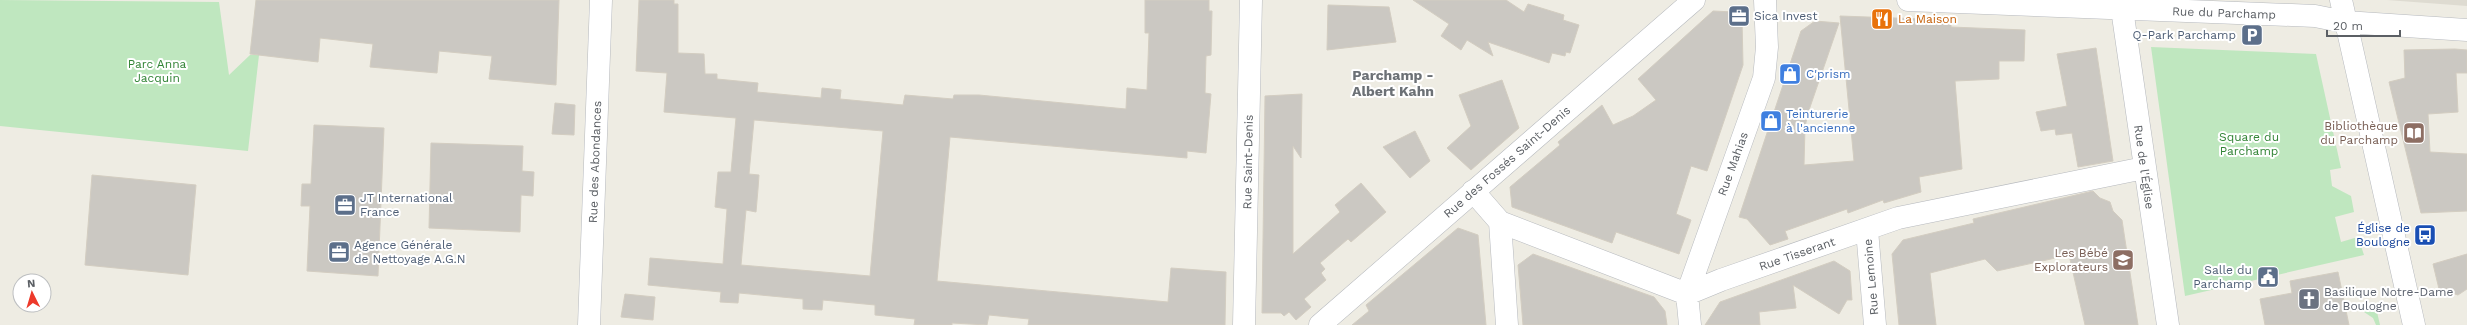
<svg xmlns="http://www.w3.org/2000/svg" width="2467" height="325" viewBox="0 0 2467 325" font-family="'Work Sans',sans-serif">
<rect width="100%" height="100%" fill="#eeece3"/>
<!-- education -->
<path fill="#dedbd1" d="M 2387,0 L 2467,0 L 2467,6 Z"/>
<!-- green -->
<path fill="#bfe7bf" d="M 0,0 L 219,2 L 229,75 L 250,55 L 259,55 L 248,151 L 0,126 Z
M 2151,47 L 2316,54 L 2341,168 L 2330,170 L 2332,186 L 2351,196 L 2354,212 L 2335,217 L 2341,242 L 2358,237 L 2364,255 L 2185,296 Z
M 2375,303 L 2380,325 L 2376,325 L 2373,318 L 2364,312 L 2365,305 Z"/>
<!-- building -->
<path fill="#cbc8c2" stroke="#d3cdc1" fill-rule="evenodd" d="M 256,0 L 559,0 L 556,85 L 489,79 L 492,56 L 439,51 L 437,73 L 370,67 L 373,44 L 320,38 L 318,62 L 250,54 Z
M 639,0 L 674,0 L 674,4 L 678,4 L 678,53 L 704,54 L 705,74 L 717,74 L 717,79 L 758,83 L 757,92 L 821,98 L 822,88 L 841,90 L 840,99 L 903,105 L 905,95 L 953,99 L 954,95 L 979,95 L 1126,109 L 1127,88 L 1147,90 L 1149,33 L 1145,33 L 1145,0 L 1209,0 L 1209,11 L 1212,11 L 1211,55 L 1206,56 L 1205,93 L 1211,94 L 1206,153 L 1187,151 L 1187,158 L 950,137 L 937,281 L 1168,302 L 1171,268 L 1226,272 L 1225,325 L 1028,325 L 1029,319 L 989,315 L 987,325 L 952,323 L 952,325 L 914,325 L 915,319 L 875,315 L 875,305 L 823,300 L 822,310 L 803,309 L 803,299 L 739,293 L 738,303 L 720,302 L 721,292 L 648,285 L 650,258 L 723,264 L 727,209 L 715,207 L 718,172 L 731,172 L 736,118 L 664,112 L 667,73 L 636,71 ZM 754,120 L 883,131 L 870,276 L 741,265 L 746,210 L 756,212 L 758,189 L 759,175 L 749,174 Z
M 1413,0 L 1506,0 L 1524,12 L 1528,4 L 1564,15 L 1563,20 L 1579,25 L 1570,53 L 1566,52 L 1565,56 L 1552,53 L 1549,63 L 1488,42 L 1493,56 L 1467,40 L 1461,50 L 1441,36 L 1449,24 Z
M 1328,5 L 1389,7 L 1396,42 L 1327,50 Z
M 1713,11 L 1734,12 L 1742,19 L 1743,65 L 1707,171 L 1691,166 L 1676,214 L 1691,220 L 1679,254 L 1616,232 L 1612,243 L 1512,207 L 1510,187 L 1560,145 L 1558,142 L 1602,105 L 1613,125 L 1633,116 L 1656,100 L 1638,79 Z
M 1840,16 L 1951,20 L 1951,27 L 2025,30 L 2024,61 L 1999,61 L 1999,79 L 1955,81 L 1962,169 L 1919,177 L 1921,192 L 1884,203 L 1883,200 L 1848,213 L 1847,209 L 1785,231 L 1788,239 L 1770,245 L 1747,219 L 1739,217 L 1801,31 L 1815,21 L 1839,23 L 1808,113 L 1805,127 L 1804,165 L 1854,161 Z
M 2096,48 L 2113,161 L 2078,167 L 2072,133 L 2056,135 L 2055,129 L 2041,131 L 2036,112 L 2067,106 L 2057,54 Z
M 2455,49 L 2467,50 L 2467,73 L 2456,73 L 2458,112 L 2428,114 L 2430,152 L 2467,154 L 2467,211 L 2421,213 L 2389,82 L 2405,78 L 2404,50 Z
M 1502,80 L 1519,128 L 1471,170 L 1447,148 L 1471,126 L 1459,95 Z
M 1302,94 L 1301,158 L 1293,146 L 1293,254 L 1340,212 L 1335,205 L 1361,183 L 1386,212 L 1351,242 L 1348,239 L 1320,263 L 1325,269 L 1321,273 L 1326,280 L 1304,299 L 1311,307 L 1296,320 L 1289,312 L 1284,316 L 1281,313 L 1262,313 L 1265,96 Z
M 555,103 L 575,105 L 574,135 L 552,134 Z
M 314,125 L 384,128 L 378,276 L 307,271 L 310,206 L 301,206 L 302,184 L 311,184 Z
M 1415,131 L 1430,161 L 1410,178 L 1383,147 Z
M 431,143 L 523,146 L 522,171 L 534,172 L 533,196 L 521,195 L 520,232 L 429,228 Z
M 92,175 L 196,185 L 188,275 L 85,265 Z
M 2093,191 L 2100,198 L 2110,202 L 2113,211 L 2122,220 L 2138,325 L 2085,325 L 2069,255 L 1997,271 L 1985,259 L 1930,273 L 1936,325 L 1899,325 L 1892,254 L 1903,240 L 1974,223 L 1973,219 Z
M 1458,228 L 1478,235 L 1486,325 L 1352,325 L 1369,311 L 1366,305 Z
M 1533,254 L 1654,297 L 1665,311 L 1667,325 L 1523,325 L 1518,265 Z
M 2467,254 L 2467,289 L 2458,295 L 2439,289 L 2433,264 Z
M 1834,261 L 1850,271 L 1852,300 L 1847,300 L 1839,314 L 1793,285 L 1796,308 L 1759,312 L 1760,325 L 1705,325 L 1720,302 Z
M 2338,272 L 2349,325 L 2265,325 L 2260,299 L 2292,293 L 2290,281 Z
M 625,294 L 655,297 L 653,320 L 621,317 Z"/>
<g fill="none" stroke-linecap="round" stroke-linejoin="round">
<!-- minor casing -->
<g stroke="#b6b9be" stroke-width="23">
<path id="minor" d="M 1908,0 L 2315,16 L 2345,22 L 2467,30
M 2341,0 L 2414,325
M 2122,9 L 2168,325
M 1473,191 L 1500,222 L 1687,294 L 1721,280 L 1898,218 L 2144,168
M 1500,222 L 1507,325
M 1867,230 L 1875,325
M 589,325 L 601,0
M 1244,325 L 1251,0
M 1320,325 L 1694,0
M 1690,325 L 1687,294 L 1764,78 L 1767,47 L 1765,0"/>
</g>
<!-- minor -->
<use href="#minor" stroke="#fff" stroke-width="22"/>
</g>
<!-- icons -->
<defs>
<g id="office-square" transform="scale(1.15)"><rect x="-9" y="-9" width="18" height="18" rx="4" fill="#5c6f8a" stroke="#fff"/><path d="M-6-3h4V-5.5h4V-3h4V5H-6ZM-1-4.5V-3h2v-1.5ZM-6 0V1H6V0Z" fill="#fff"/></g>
<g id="restaurant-square" transform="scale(1.15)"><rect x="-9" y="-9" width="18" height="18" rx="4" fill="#e8710a" stroke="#fff"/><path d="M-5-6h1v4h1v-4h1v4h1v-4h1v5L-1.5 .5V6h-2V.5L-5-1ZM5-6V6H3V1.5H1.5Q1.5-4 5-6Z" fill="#fff"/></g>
<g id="parking-square" transform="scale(1.15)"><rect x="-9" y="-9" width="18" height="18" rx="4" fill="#5c6f8a" stroke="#fff"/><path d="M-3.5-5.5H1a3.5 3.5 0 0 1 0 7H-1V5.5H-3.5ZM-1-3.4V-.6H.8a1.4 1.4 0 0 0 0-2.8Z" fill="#fff"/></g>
<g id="shop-square" transform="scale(1.15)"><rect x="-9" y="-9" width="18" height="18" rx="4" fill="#3f7fe0" stroke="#fff"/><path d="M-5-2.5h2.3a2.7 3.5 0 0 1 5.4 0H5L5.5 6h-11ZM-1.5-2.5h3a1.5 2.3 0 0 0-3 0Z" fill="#fff"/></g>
<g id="library-square" transform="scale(1.15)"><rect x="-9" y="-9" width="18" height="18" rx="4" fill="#8d6e63" stroke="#fff"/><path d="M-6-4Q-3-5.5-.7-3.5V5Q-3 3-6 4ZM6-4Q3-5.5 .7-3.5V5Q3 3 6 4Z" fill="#fff"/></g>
<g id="bus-square" transform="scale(1.15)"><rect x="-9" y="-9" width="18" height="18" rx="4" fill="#1a4fb4" stroke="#fff"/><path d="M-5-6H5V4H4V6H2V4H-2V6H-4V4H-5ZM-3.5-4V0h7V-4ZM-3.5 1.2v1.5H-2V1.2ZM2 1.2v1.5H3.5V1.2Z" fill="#fff"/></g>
<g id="school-square" transform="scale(1.15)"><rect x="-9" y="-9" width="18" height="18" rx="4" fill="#8d6e63" stroke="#fff"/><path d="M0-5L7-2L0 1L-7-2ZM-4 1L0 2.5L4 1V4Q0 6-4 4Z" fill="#fff"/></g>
<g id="civic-square" transform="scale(1.15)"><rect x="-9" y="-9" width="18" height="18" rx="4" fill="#5c6f8a" stroke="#fff"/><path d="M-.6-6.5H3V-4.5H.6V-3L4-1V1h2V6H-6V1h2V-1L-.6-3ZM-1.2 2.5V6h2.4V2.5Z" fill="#fff"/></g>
<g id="church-square" transform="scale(1.15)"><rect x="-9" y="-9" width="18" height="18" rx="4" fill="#6b7280" stroke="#fff"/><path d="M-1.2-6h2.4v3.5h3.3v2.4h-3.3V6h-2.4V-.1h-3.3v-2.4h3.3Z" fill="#fff"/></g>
</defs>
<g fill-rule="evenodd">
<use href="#office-square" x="1739" y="16"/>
<use href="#restaurant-square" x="1882" y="19"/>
<use href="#parking-square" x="2252" y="35"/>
<use href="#shop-square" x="1790" y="74"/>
<use href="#shop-square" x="1771" y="121"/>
<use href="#library-square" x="2414" y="133"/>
<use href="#office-square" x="345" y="205"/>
<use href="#bus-square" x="2425" y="235"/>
<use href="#office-square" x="339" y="252"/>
<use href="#school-square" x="2123" y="260"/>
<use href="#civic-square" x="2268" y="277"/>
<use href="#church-square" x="2309" y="299"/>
</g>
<g text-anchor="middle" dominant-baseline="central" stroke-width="4" stroke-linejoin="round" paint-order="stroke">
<!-- street labels -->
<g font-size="12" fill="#5b5f64" stroke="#fff">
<text transform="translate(2224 13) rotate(2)">Rue du Parchamp</text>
<text transform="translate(595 162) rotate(-88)">Rue des Abondances</text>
<text transform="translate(1248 162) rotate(-89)">Rue Saint-Denis</text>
<text transform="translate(1507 162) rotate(-41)">Rue des Fossés Saint-Denis</text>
<text transform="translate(1733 164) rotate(-70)">Rue Mahias</text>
<text transform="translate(2144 167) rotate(82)">Rue de l'Église</text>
<text transform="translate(1797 254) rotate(-19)">Rue Tisserant</text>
<text transform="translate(1871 277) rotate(-95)">Rue Lemoine</text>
</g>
<!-- service labels -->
<g font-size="12" fill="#4e5e75" stroke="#fff" text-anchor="start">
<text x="1754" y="16">Sica Invest</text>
<text x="2236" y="35" text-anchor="end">Q-Park Parchamp</text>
<text x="360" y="198">JT International<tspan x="360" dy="14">France</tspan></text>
<text x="354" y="245">Agence Générale<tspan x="354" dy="14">de Nettoyage A.G.N</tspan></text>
<text x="2252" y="270" text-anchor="end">Salle du<tspan x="2252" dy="14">Parchamp</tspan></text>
</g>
<!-- food labels -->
<g font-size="12" fill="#c56008" stroke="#fff" text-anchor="start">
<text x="1898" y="19">La Maison</text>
</g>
<!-- park labels -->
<g font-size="12" fill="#328436" stroke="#fff">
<text x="157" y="64">Parc Anna<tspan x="157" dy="14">Jacquin</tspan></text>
<text x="2249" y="137">Square du<tspan x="2249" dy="14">Parchamp</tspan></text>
</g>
<!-- shop labels -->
<g font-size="12" fill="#366cbe" stroke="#fff" text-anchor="start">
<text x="1806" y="74">C'prism</text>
<text x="1786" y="114">Teinturerie<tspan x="1786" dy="14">à l'ancienne</tspan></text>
</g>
<!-- education labels -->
<g font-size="12" fill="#785e54" stroke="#fff" text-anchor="end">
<text x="2398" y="126">Bibliothèque<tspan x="2398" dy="14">du Parchamp</tspan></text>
<text x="2108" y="253">Les Bébé<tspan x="2108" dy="14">Explorateurs</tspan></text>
</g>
<!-- transit labels -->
<g font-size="12" fill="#164399" stroke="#fff" text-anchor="end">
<text x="2410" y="228">Église de<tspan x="2410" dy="14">Boulogne</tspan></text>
</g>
<!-- worship labels -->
<g font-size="12" fill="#5b616d" stroke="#fff" text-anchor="start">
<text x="2324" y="292">Basilique Notre-Dame<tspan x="2324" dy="14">de Boulogne</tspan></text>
</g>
<!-- quarter labels -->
<g font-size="14" font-weight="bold" fill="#6c7176" stroke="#fff">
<text x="1393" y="75">Parchamp -<tspan x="1393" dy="16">Albert Kahn</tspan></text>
</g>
</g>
<!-- north arrow -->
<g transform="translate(32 293) rotate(355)"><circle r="19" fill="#ffffff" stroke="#bdbfc1"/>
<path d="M0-3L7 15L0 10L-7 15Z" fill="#ed392a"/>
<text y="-6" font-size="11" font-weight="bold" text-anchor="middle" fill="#5b5f64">N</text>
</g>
<!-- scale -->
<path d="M2327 30v6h73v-6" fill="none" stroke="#5b5f64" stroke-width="2"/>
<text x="2333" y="30" font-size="12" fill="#5b5f64" stroke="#ffffff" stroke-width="3" paint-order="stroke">20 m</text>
</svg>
